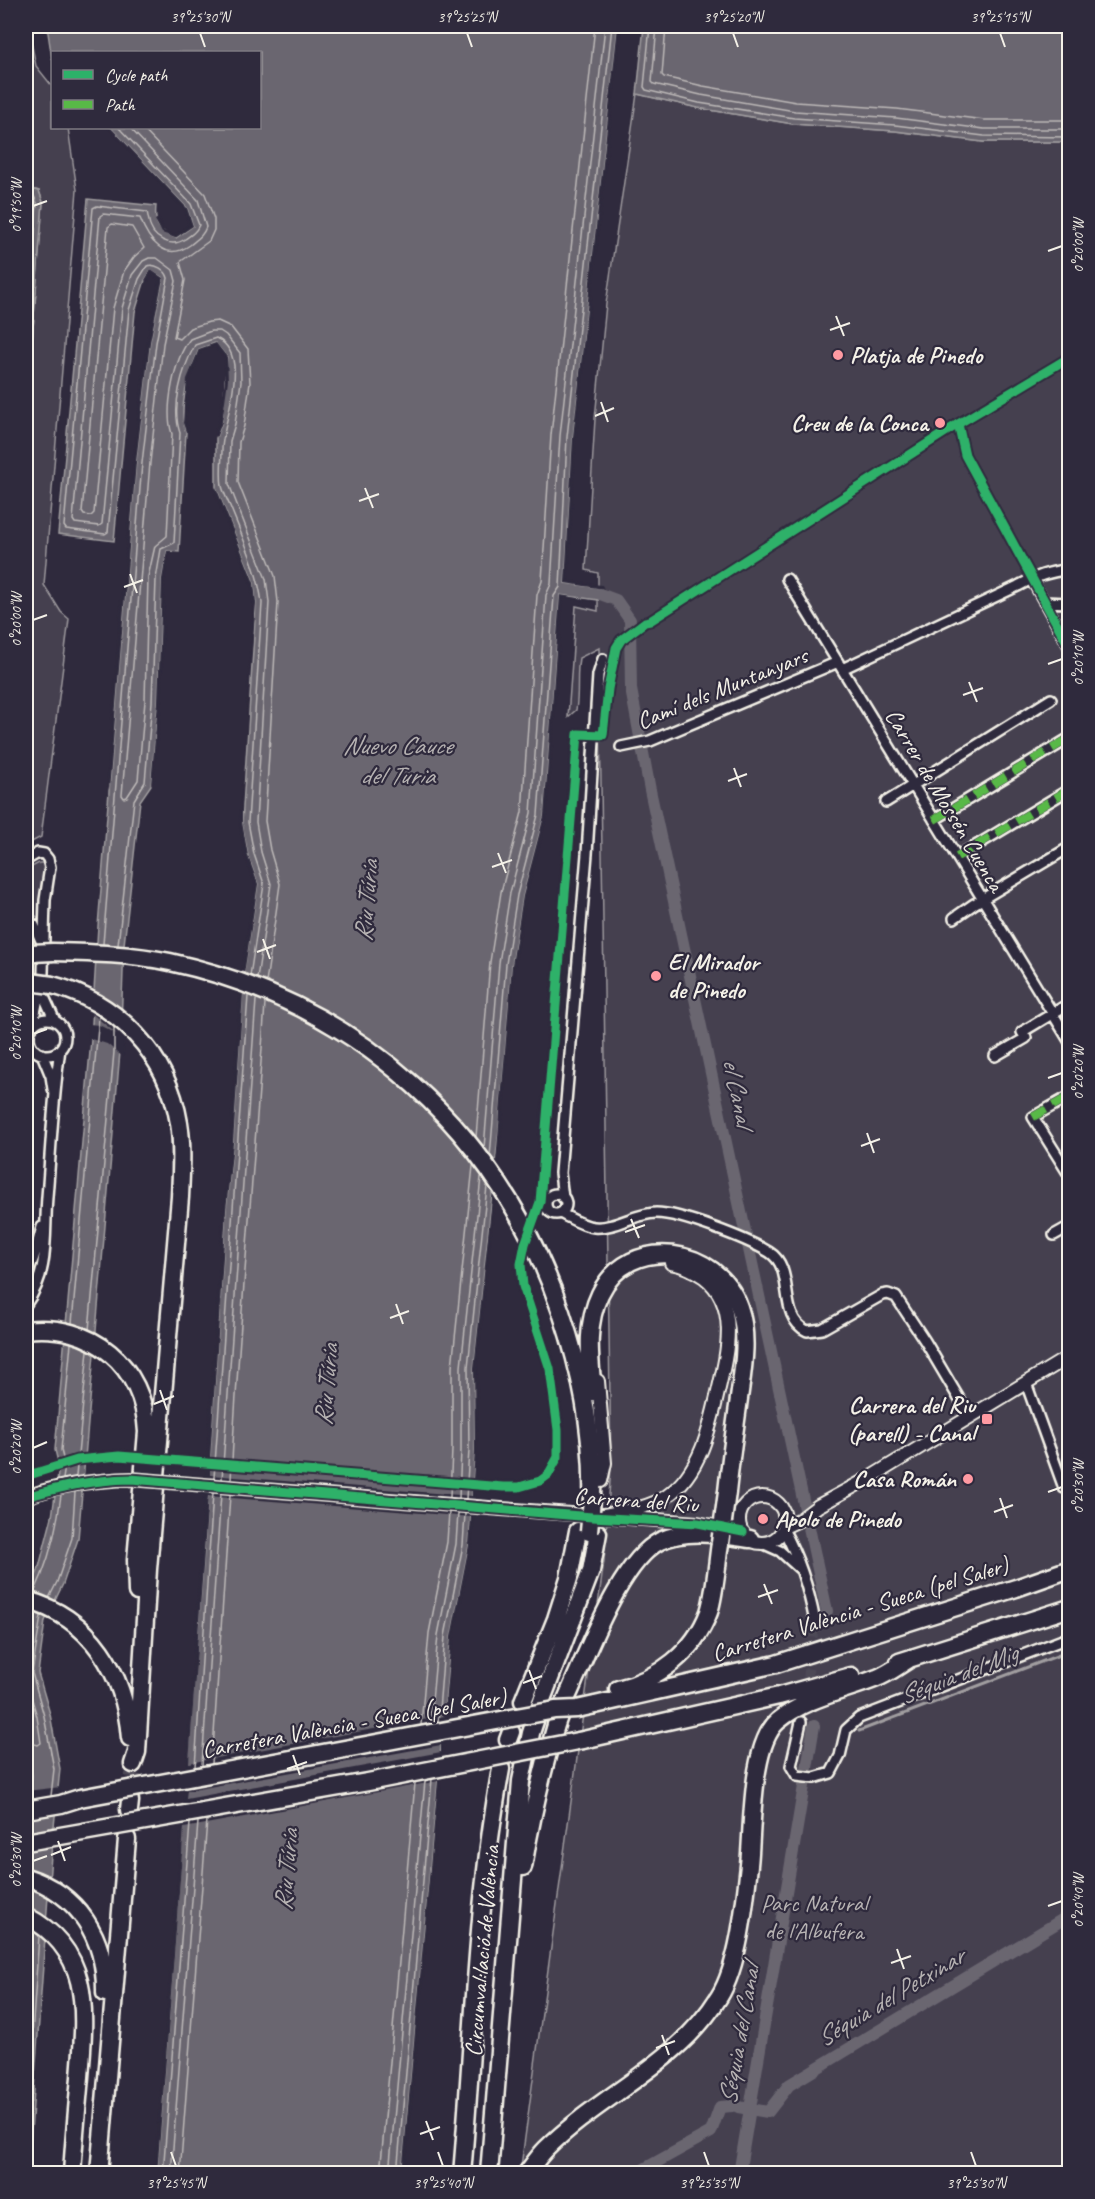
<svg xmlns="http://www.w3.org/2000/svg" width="1095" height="2199" viewBox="0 0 1095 2199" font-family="Caveat,sans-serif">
<rect width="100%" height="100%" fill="#2f2a3d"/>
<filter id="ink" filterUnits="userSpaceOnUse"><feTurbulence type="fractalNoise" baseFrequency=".0167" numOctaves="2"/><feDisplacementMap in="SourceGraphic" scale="12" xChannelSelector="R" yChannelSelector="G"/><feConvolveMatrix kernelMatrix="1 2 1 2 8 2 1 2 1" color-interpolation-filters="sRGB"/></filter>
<g filter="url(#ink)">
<!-- green -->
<path fill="#454050" stroke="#9c989c" stroke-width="1.5" d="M 26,26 L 28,26 L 36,66 L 52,86 L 52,128 L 68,128 L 77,190 L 44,585 L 61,612 L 69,619 L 41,837 L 26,845 L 26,417 L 43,202 L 39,191 L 26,188 Z
M 637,94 L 698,108 L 793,124 L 895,131 L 983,142 L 1069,142 L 1069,2173 L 520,2174 L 604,1561 L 611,1468 L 599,648 L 579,658 C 576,675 579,692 576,710 L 568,717 L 576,606 L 598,611 L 598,573 L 586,570 L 595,419 L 606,304 Z
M 39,863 L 42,863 L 45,866 L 40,896 L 39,918 L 26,909 L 26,870 Z"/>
<!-- water -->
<path fill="#6a6670" stroke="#a19ea0" stroke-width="1.5" d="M 47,26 L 618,26 L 573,437 L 565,583 L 601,588 L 598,600 L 560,595 L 544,816 L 523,896 L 512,965 L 499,1128 L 474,1368 L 475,1450 L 469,1545 L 451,1637 L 402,2173 L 157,2173 L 204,1551 L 226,1210 L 233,1143 L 244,972 L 258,884 L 248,856 L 242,823 L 256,603 L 254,583 L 216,487 L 216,438 L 222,422 L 227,357 L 215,343 L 199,349 C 190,372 177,407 186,432 L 179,552 L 167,551 L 162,579 L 158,702 L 151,785 L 140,801 L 124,945 L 120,1052 L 78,1539 L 63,1584 L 45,1621 L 38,1673 L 50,1714 L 60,1769 L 51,1855 L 28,2173 L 26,2174 L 26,1811 L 32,1776 L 26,1737 L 26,1597 L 38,1571 L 52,1517 L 59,1466 L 55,1450 L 91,1040 L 98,926 L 136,462 L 150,342 L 163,278 L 151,271 L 145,280 L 135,312 L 114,541 L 58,534 L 88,199 L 156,206 C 154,224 159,232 176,238 L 193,226 L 187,208 L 111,128 L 260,128 L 260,52 L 52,52 L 52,59 Z
M 644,26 L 1069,26 L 1069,142 L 983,142 L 895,131 L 793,124 L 698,108 L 637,94 Z
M 26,188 L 39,191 L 43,202 L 26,417 Z"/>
<!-- pier -->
<path fill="#2f2a3d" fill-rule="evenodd" d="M 618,26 L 621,26 L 576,437 L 568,581 L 602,585 L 604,589 L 565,583 L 573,437 Z
M 108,128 L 111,128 L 187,208 L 193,226 L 175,238 L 162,233 L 155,220 L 158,218 L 164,231 L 175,235 L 189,225 L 184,209 Z
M 151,270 L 163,278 L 150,342 L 136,462 L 109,790 L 107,782 L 122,588 L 126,576 L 125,561 L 133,462 L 147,341 L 159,279 L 152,275 L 147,282 L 145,280 Z
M 216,343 L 227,357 L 228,380 L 222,422 L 216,438 L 215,432 L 219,421 L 225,380 L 224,358 L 215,347 L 201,351 L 190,380 L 186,423 L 189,432 L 186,432 L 183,423 L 187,379 L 199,349 Z
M 216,487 L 254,583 L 256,603 L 246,716 L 253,603 L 251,584 L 214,491 Z
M 167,551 L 171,551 L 171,554 L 169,554 L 165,579 L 161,703 L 154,780 L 151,785 L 158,702 L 162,579 Z
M 560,595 L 601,602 L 563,598 L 547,816 L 526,897 L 515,965 L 502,1128 L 477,1368 L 478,1450 L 472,1545 L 454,1637 L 405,2174 L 402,2173 L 438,1781 L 184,1828 L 157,2174 L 154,2173 L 186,1771 L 223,1209 L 230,1142 L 241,972 L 255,884 L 245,857 L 239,823 L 242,784 L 242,822 L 248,856 L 258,884 L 244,974 L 297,996 L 323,1010 L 387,1051 L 440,1097 L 462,1120 L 496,1162 L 512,965 L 523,896 L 544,816 ZM 243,993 L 318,1026 L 363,1055 L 412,1094 L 436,1118 L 460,1145 L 493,1190 L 474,1368 L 475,1450 L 473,1480 L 210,1459 L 226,1210 L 233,1143 ZM 210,1469 L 472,1490 L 472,1496 L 210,1475 ZM 208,1496 L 471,1517 L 469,1545 L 451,1637 L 444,1716 L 189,1763 ZM 441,1745 L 441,1752 L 186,1799 L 187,1791 Z
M 91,987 L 124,1011 L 123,1057 L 107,1044 L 88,1038 L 89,1024 L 99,1025 L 117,1034 L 90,1012 Z
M 61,1787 L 58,1814 L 26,1820 L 26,1791 Z"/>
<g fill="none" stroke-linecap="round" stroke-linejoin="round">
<!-- shore -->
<path stroke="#bdb9b8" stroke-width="1.5" d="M 650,26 L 644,87 L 646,90 L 699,103 L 794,118 L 895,125 L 984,136 L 1070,137
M 657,26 L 652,82 L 654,84 L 701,95 L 795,111 L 896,118 L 984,129 L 1070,129
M 666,26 L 662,75 L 664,77 L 703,86 L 796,102 L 897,109 L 985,120 L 1070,120
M 130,128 L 198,200 L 206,227 C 203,236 197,239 190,245 C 165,263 148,240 140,218 L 103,214 L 100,216 L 73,520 L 75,523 L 99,526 L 102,524 L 122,308 L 132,275 L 143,261 L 149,258 L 157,258 L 173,270 L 176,281 L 163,344 L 150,463 L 122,795 L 124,798 L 127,797 L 138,780 L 145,701 L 148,577 L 155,546 L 167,536 L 172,434 C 164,410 174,359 190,339 L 211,331 L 220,331 L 226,335 L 240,353 L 241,382 L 235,424 L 230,441 L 229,484 L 266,579 L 269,602 L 256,822 L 261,852 L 271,884 L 257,979
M 142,128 L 205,194 L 214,219 L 214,230 L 209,241 L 180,262 L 185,280 L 174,337 L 179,339 L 190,328 L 209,322 L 218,321 L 231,327 L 248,349 L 250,383 L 244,426 L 239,442 L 238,482 L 275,576 L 278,602 L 265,821 L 270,850 L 280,884 L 266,983
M 26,194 L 34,196 L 37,203 L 26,342
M 112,224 L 132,227 L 144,248 L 134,257 L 124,271 L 113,308 L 94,513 L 91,516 L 84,515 L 82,512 L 108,227 Z
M 103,944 L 142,463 L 156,343 L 168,278 C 166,270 155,263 147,266 L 139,279 L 129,310 L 108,532 L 105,534 L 66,529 L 64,526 L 93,208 L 97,206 L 147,212 C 148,215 148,218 149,221 C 151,238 171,249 185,239 C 191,235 196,232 199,225 L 191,204 L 119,128
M 118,945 L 134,800 L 145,782 L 152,702 L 156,579 L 161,549 L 174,543 L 180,433 C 171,407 182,369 195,345 L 216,338 C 253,355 223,419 222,449 C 222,460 220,474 222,486 C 224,494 229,503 232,511 C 244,541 258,571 262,603 L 248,822 L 254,854 L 264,884 L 250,976
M 476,1137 L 490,962 L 501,892 L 522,812 L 537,595 L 542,581 L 551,435 L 595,26
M 484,1148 L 499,963 L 510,893 L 531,813 L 546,595 L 551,584 L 560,436 L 605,26
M 490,1157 L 506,964 L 517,895 L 538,815 L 554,596 L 560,587 L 567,437 L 612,26
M 72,1323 L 99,1016
M 89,1330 L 114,1052 L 114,1028
M 76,1476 L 88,1350
M 214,1478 L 248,996
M 63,1479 L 65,1466 L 61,1450 L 71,1343
M 222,1479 L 256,1000
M 231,1480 C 239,1321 255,1162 265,1003
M 450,1497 L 452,1449 L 452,1367 L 473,1166
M 459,1498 L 461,1450 L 461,1367 L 481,1177
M 466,1499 L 469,1450 L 468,1367 L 487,1186
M 34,1593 C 49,1562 57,1528 61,1495
M 49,1598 L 57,1582 L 72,1538 L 75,1492
M 41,1616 L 32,1673 L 44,1716 L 54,1769 L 51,1796
M 26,1678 L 37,1717 L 41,1743 L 38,1745 L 26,1742
M 438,1722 L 445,1636 L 463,1545 L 465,1514
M 430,1723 L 438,1635 L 456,1544 L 458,1513
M 421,1725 L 429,1633 L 447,1542 L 449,1512
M 212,1764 L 230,1495
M 202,1765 L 221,1494
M 195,1767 L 213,1493
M 26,2015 L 32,1931
M 26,2119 L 39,1936
M 163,2174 L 190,1823
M 171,2174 L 198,1822
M 180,2174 L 207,1820
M 380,2174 L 415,1783
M 389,2174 L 425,1781
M 397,2174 L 432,1779"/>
<!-- stream -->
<path stroke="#a19ea0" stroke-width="3" d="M 859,1731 L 1070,1651"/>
<!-- canal -->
<path stroke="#6a6670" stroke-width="12" d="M 600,594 L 616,600 L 630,620 L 631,689 L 650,790 L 827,1611
M 738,2107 L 768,2112 L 789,2085 L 1070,1915
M 635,2174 L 711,2132 L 720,2107 L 732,2106
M 739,2174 L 814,1726"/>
<!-- street-tunnel -->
<path stroke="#4d4857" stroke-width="9" stroke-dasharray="9 4.5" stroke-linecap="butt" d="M 806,1691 L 815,1622"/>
<!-- highway-tunnel -->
<path stroke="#4d4857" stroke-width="16" stroke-dasharray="16 8" stroke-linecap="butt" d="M 130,1801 L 133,1774"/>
<!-- street casing -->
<g stroke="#f4f1e8" stroke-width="14">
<path id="street" d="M 1031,578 L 1070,648
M 787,579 L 1070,1042
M 1044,602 L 1070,603
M 842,669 L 1018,586 C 1035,576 1050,572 1070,569
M 621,747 L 650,741 L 838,662
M 886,802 L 1051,699
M 934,820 L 1068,739 L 1070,741
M 957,857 L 1070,789
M 26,860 L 38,853 L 44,854 L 48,859 L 50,867 L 45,900 L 43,973 L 32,1028
M 954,918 L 974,904 L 1070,847
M 26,919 L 34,925 L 42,943
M 40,988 L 55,1021
M29 1037a18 18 0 1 1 36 0a18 18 0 1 1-36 0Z
M 42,1054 L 51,1076 L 53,1089
M 995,1056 L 1026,1038 L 1022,1032 L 1070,1003
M 1070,1096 L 1033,1117 L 1070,1176
M546 1204a10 10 0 1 1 20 0a10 10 0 1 1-20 0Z
M 563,1198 L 560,1173 L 587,854 L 598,675 L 603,659
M 560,1213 C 570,1218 583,1226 594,1227 C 615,1229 635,1213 656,1213 C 681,1213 747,1239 769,1252 C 797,1269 776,1316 807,1331 L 822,1329 L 882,1295 L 888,1294 L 896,1297 L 925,1341 L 970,1417
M 1054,1235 L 1070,1226
M 26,1277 L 34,1257 L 42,1227
M 26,1304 C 50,1272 44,1234 47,1197 C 51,1148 53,1098 60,1049
M 1026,1383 L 1064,1488 L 1070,1485
M 783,1529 C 799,1558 809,1590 815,1622
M 762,1543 L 780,1551 L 800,1569
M 801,1722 L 791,1766 L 797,1776 L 814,1778 L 831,1773 L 840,1756 L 846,1730 L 859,1718 L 1070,1637"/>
</g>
<!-- secondary casing -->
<g stroke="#f4f1e8" stroke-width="16">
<path id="secondary" d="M 598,1381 L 605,1463 L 601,1481
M 26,1497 L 41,1492
M739 1520a23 23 0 1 1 46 0a23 23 0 1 1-46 0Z
M 501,1509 L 698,1523 L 727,1529
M 592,1517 C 616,1512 647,1510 667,1496 C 700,1473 710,1428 718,1392 C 727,1354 740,1305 704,1277 C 694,1270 683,1265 671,1263
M 784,1527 L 801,1519 L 818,1506 L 871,1477 L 1070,1356"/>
</g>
<!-- highway casing -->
<g stroke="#f4f1e8" stroke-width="21">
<path id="highway" d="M 53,952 C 92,953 132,954 170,962 C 358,1003 500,1132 561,1312 C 582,1374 594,1434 592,1499
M 52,985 C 118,1002 168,1055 179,1123 C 183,1147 181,1173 180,1197 L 148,1569 L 137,1752 L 133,1764
M 26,1330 C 91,1322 144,1365 147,1432 L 136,1560 L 137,1592
M 593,1392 C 590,1359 585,1325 600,1294 C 629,1233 718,1246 739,1307 C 750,1339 742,1374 738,1406 C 734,1435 730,1463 727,1492
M 26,1600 C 91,1617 125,1674 130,1738
M 899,1662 L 1070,1608
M 618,1689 C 659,1679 694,1652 709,1612 C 715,1594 717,1563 720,1543
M 523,1701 L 556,1619 L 569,1578 L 578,1531
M 595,1705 L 776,1664 L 1016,1588 L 1070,1569
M 508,1740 L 511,1732
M 583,1740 L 779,1696 L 851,1676
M 26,1810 L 61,1804 L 80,1798
M 129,1810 L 130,1801
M 523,1867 C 531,1820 542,1771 556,1725 C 561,1709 569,1694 575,1679 C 592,1641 623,1560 660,1541 C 687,1528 722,1535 750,1539
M 26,1877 C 79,1894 106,1938 105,1993
M 26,1916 C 93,1950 85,2013 80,2077 C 77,2109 74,2141 72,2174
M 99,2174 L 127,1839
M 462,2174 C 474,2039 476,1903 501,1769
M 489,2174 L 521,1781 L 531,1733 L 543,1697 L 591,1571 L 598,1533
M 526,2174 C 533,2165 539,2156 546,2149 C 600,2095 678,2064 719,1997 C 739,1965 745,1903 749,1865 C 753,1830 750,1745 778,1721 C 805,1698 845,1691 877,1678 C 888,1674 898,1666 908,1660"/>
</g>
<!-- street -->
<use href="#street" stroke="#2f2a3d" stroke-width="9"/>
<!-- secondary -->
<use href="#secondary" stroke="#2f2a3d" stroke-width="12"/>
<!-- highway -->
<use href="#highway" stroke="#2f2a3d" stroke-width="16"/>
<!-- secondary-bridge casing -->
<g stroke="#f4f1e8" stroke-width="16" stroke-linecap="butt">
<path id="secondary-bridge" d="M 41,1492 C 71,1483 99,1480 131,1479 L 501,1509"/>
</g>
<!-- highway-bridge casing -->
<g stroke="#f4f1e8" stroke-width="21" stroke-linecap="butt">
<path id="highway-bridge" d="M 32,953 L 53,952
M 30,982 L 52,985
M 589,1532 L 592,1499
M 720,1543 L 727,1492
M 80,1798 L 555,1710 L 577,1709 L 595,1705
M 26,1842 L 368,1782 L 583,1740"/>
</g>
<!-- secondary-bridge -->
<use href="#secondary-bridge" stroke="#2f2a3d" stroke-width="12"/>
<!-- highway-bridge -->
<use href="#highway-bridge" stroke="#2f2a3d" stroke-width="16"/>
<!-- quiet -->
<path stroke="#58b947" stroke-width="8" stroke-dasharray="15 8" stroke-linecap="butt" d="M 934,820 L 1068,739 L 1070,741
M 957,857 L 1070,789
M 1033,1117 L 1070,1096"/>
<!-- cycleway casing -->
<g stroke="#2f2a3d" stroke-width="13">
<path id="cycleway" d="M 958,424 L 965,455 L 1070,648
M 26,1476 L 77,1460 L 119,1456 L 503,1487 L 519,1487 L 540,1481 L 548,1475 L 558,1457 L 558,1430 L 550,1369 L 523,1286 L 521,1264 L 525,1244 L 540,1202 L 578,734 L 603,735 L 608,689 L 616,648 L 621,640 L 645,622 L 650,621 L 958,424 L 1070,357
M 26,1497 C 64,1486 91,1480 131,1479 L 592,1517 L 698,1523 L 743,1532"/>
</g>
<!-- cycleway -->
<use href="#cycleway" stroke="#2db169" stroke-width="9"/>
</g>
</g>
<!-- ticks -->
<path fill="none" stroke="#f4f1e8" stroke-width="2" d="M 200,33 L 205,47M 467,33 L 472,47M 733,33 L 738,47M 1000,33 L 1005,47M 33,206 L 47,201M 1048,251 L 1062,246M 836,316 L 844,336M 830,330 L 850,323M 601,402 L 608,422M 595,416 L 614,408M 365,488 L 373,508M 359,501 L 379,494M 130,574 L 137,593M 124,587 L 143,580M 33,620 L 47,615M 1048,664 L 1062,659M 969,682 L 977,702M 963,695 L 983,688M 734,768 L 741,787M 728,781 L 747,774M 498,853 L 506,873M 492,867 L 512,860M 263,939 L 270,959M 257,952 L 276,945M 33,1034 L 47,1029M 1048,1078 L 1062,1073M 867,1133 L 874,1153M 861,1146 L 880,1139M 631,1219 L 639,1238M 625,1232 L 645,1225M 396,1304 L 403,1324M 390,1318 L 409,1311M 160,1390 L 167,1410M 154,1404 L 174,1396M 33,1448 L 47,1442M 1048,1492 L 1062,1487M 1000,1498 L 1007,1518M 994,1512 L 1013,1505M 764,1584 L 772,1604M 758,1597 L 778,1590M 529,1670 L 536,1689M 523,1683 L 542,1676M 293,1755 L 300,1775M 287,1769 L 307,1762M 58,1841 L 65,1861M 51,1855 L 71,1847M 33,1861 L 47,1856M 1048,1906 L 1062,1901M 897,1949 L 904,1969M 891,1963 L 911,1956M 662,2035 L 669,2055M 656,2048 L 675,2041M 426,2121 L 433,2140M 420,2134 L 440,2127M 171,2152 L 176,2166M 438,2152 L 443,2166M 704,2152 L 709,2166M 971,2152 L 976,2166"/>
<!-- markers -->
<g fill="#ff9aa2" stroke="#2f2a3d" stroke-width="2">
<circle cx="838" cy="355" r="6"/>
<circle cx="940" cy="423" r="6"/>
<circle cx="656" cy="976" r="6"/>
<rect x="981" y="1413" width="12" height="12" rx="3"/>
<circle cx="968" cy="1479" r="6"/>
<circle cx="763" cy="1519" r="6"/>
</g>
<g text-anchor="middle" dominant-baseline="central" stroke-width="4.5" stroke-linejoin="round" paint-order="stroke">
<!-- poi labels -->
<g font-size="24" font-weight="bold" fill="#f4f1e8" stroke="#2f2a3d" text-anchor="start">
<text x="850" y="355">Platja de Pinedo</text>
<text x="928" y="423" text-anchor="end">Creu de la Conca</text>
<text x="668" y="962">El Mirador<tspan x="668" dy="28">de Pinedo</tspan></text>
<text x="975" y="1405" text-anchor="end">Carrera del Riu<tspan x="975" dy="28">(parell) - Canal</tspan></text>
<text x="956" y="1479" text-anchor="end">Casa Román</text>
<text x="775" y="1519">Apolo de Pinedo</text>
</g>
<!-- street labels -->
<g font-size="24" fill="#f4f1e8" stroke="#2f2a3d">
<text transform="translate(722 688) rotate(-22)">Camí dels Muntanyars</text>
<text transform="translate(945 800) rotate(59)">Carrer de Mossén Cuenca</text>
<text transform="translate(636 1500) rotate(4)">Carrera del Riu</text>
<text transform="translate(860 1609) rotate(-17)">Carretera València - Sueca (pel Saler)</text>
<text transform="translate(354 1723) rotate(-10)">Carretera València - Sueca (pel Saler)</text>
<text transform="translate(482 1951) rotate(-85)">Circumval·lació de València</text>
</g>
<!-- park labels -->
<g font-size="24" fill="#b7b3b3" stroke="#2f2a3d">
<text x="814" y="1903">Parc Natural<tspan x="814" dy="28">de l'Albufera</tspan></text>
</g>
<!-- water labels -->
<g font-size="26" font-style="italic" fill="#b6b2b2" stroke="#2f2a3d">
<text x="397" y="745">Nuevo Cauce<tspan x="397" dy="30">del Turia</tspan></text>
<text transform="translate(366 901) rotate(-85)">Riu Túria</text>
<text transform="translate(738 1092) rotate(78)">el Canal</text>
<text transform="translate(326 1385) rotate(-85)">Riu Túria</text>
<text transform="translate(958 1674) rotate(-21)">Séquia del Mig</text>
<text transform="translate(286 1870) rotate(-85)">Riu Túria</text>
<text transform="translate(890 1997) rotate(-31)">Séquia del Petxinar</text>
<text transform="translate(739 2035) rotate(-80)">Séquia del Canal</text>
</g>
</g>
<!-- margin -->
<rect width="1095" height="2199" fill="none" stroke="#2f2a3d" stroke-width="66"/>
<!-- legend -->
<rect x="51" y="51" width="210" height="78" fill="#2f2a3d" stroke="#7e7a81" stroke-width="1.5"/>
<rect x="63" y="70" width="30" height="9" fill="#2db169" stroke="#7e7a81" stroke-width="1.5"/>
<text x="105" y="81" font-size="18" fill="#f4f1e8">Cycle path</text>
<rect x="63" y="100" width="30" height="9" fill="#58b947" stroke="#7e7a81" stroke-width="1.5"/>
<text x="105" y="111" font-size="18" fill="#f4f1e8">Path</text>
<rect x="33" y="33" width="1029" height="2133" fill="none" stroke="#f4f1e8" stroke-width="2"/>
<g font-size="15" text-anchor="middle" fill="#f4f1e8">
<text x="200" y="22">39°25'30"N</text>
<text x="467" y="22">39°25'25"N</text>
<text x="733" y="22">39°25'20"N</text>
<text x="1000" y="22">39°25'15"N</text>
<text transform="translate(16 206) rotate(-90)" y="5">0°19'50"W</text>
<text transform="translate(1078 246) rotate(-90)" y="5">0°20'00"W</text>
<text transform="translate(16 620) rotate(-90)" y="5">0°20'00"W</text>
<text transform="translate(1078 659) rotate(-90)" y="5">0°20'10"W</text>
<text transform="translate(16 1034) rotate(-90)" y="5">0°20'10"W</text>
<text transform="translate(1078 1073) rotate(-90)" y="5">0°20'20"W</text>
<text transform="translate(16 1448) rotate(-90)" y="5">0°20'20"W</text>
<text transform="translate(1078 1487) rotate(-90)" y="5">0°20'30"W</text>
<text transform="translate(16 1861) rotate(-90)" y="5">0°20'30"W</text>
<text transform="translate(1078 1901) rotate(-90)" y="5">0°20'40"W</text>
<text x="176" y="2188">39°25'45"N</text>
<text x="443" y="2188">39°25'40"N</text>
<text x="709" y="2188">39°25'35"N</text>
<text x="976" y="2188">39°25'30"N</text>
</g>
</svg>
